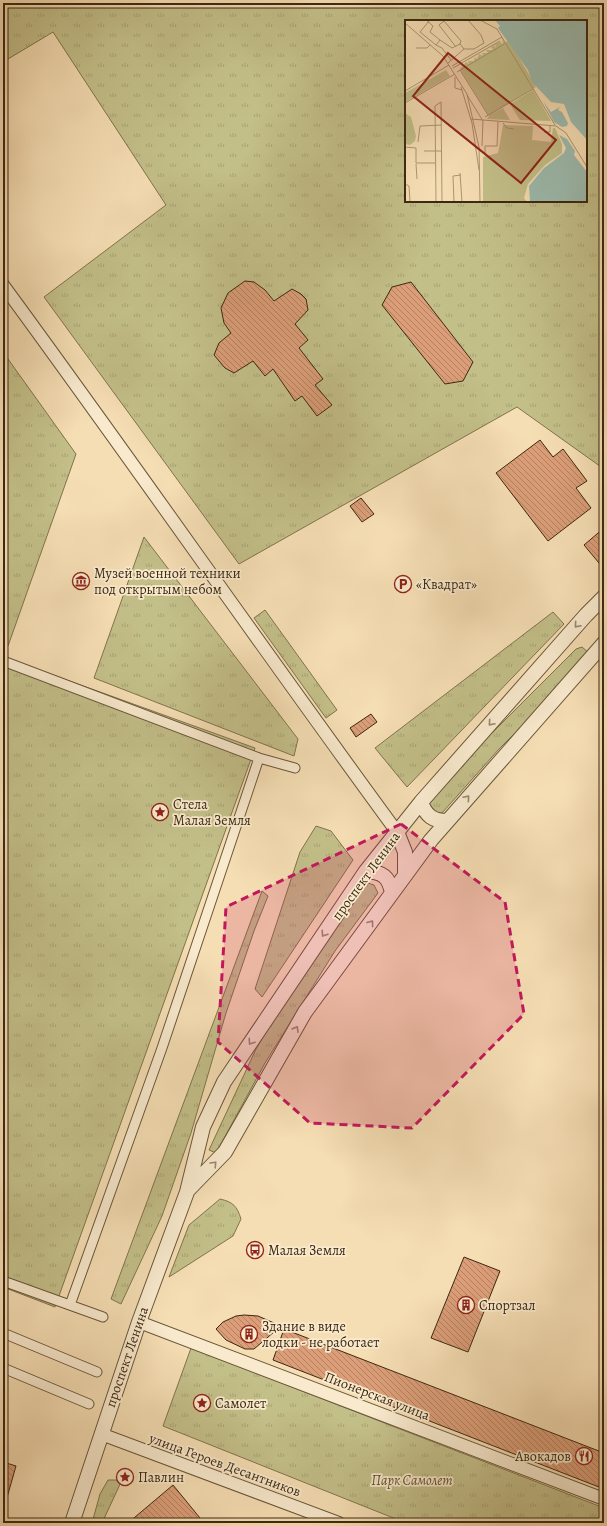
<svg xmlns="http://www.w3.org/2000/svg" width="607" height="1526" viewBox="0 0 607 1526" font-family="Alegreya,serif">
<defs>
<pattern id="grass-tufts" width="24" height="20" patternUnits="userSpaceOnUse"><rect width="24" height="20" fill="#c3bf89"/><path d="M3 7l-1-3M5 7V3M7 7l1-3M15 17l-1-3M17 17v-4M19 17l1-3" fill="none" stroke="#a8a475"/></pattern>
<pattern id="building-back-hatch" width="6" height="6" patternUnits="userSpaceOnUse"><rect width="6" height="6" fill="#db9e78"/><path d="M-1 5l2 2M0 0l6 6M5-1l2 2" fill="none" stroke="#b38161"/></pattern>
</defs>
<rect width="100%" height="100%" fill="#f6deb4"/>
<filter id="stains"><feTurbulence type="fractalNoise" baseFrequency=".005" numOctaves="4"/><feColorMatrix values="0 0 0 0 .2 0 0 0 0 .09 0 0 0 0 .02 0 0 0 .5 -.17"/></filter>
<radialGradient id="worn" r=".72"><stop offset=".6" stop-color="#630" stop-opacity="0"/><stop offset="1" stop-color="#630" stop-opacity=".3"/></radialGradient>
<!-- grass -->
<path fill="url(#grass-tufts)" stroke="#80744d" fill-rule="evenodd" d="M 3,3 L 604,3 L 604,469 L 517,407 L 239,564 L 44,297 L 166,205 L 53,32 L 3,62 ZM 406,21 L 586,21 L 586,201 L 406,201 Z
M 3,352 L 76,454 L 8,646 L 3,644 Z
M 144,537 L 298,739 L 294,756 L 94,678 Z
M 265,610 L 337,710 L 326,718 L 254,618 Z
M 553,612 L 564,624 L 407,787 L 375,748 Z
M 582,647 L 589,653 L 588,660 L 499,749 L 442,813 L 434,816 L 427,806 L 487,738 L 576,649 Z
M 3,657 L 255,748 L 55,1307 L 3,1287 Z
M 316,826 L 331,831 L 353,860 L 262,997 L 255,989 L 300,852 Z
M 365,882 L 374,885 L 378,893 L 335,951 L 265,1063 L 216,1153 L 209,1150 L 256,1049 L 296,982 Z
M 262,891 L 268,896 L 254,931 L 226,1013 L 191,1133 L 162,1216 L 121,1304 L 111,1299 Z
M 220,1199 C 233,1202 237,1206 241,1219 L 233,1236 L 169,1277 L 189,1225 Z
M 191,1348 L 604,1508 L 604,1523 L 406,1523 L 163,1426 Z
M 108,1480 L 122,1480 L 102,1523 L 92,1523 L 100,1494 Z"/>
<!-- building -->
<path fill="url(#building-back-hatch)" stroke="#3c2811" d="M 245,281 L 254,282 L 265,290 L 274,301 L 292,289 L 301,294 L 306,299 L 308,310 L 295,324 L 308,340 L 299,348 L 323,379 L 315,385 L 332,405 L 317,416 L 302,396 L 295,401 L 273,369 L 265,376 L 253,361 L 234,373 L 225,368 L 214,355 L 219,343 L 231,333 L 224,323 L 221,308 L 228,293 Z
M 411,282 L 473,362 L 463,381 L 445,384 L 382,305 L 392,287 Z
M 540,440 L 553,457 L 563,449 L 587,481 L 576,488 L 591,508 L 548,541 L 496,473 Z
M 361,498 L 374,514 L 362,522 L 350,506 Z
M 604,528 L 604,569 L 584,545 Z
M 371,714 L 377,722 L 356,737 L 350,728 Z
M 464,1257 L 500,1271 L 468,1352 L 431,1338 Z
M 244,1315 L 258,1316 L 281,1326 L 254,1349 L 245,1349 L 226,1340 L 216,1329 L 223,1322 L 236,1316 Z
M 284,1329 L 604,1453 L 604,1489 L 273,1360 Z
M 3,1462 L 16,1466 L 6,1501 L 3,1501 Z
M 173,1485 L 200,1518 L 193,1523 L 128,1523 Z"/>
<g fill="none" stroke-linecap="round" stroke-linejoin="round">
<!-- pedestrian casing -->
<g stroke="#6a563a" stroke-width="11">
<path id="pedestrian" d="M 3,661 L 259,758 L 295,768
M 3,1281 L 103,1317
M 70,1305 L 162,1048 L 259,758
M 3,1333 L 97,1372
M 3,1368 L 89,1404"/>
</g>
<!-- minor casing -->
<g stroke="#6a563a" stroke-width="14">
<path id="minor" d="M 3,285 C 136,466 264,651 397,832
M 139,1322 L 604,1499
M 101,1434 L 339,1523"/>
</g>
<!-- tertiary casing -->
<g stroke="#6a563a" stroke-width="16">
<path id="tertiary" d="M 421,802 C 426,816 433,821 447,821
M 397,832 L 405,852 L 405,874
M 366,871 C 383,872 389,877 392,893
M 188,1190 L 225,1152 L 305,1012 L 431,840 L 604,643
M 72,1523 L 139,1322 L 187,1192 L 203,1127 L 224,1082 L 366,871 L 421,802 L 586,615 L 604,597"/>
</g>
<!-- pedestrian -->
<use href="#pedestrian" stroke="#f9eace" stroke-width="9"/>
<!-- minor -->
<use href="#minor" stroke="#f9eace" stroke-width="12"/>
<!-- tertiary -->
<use href="#tertiary" stroke="#f9eace" stroke-width="14"/>
</g>
<!-- one-way arrows -->
<defs><path id="oneway-chevron" d="M-2-3.5L2.5 0L-2 3.5" fill="none" stroke-width="1.6" stroke-linecap="round" stroke-linejoin="round"/></defs>
<g stroke="#9a8970">
<use href="#oneway-chevron" transform="translate(577 625) rotate(131)"/>
<use href="#oneway-chevron" transform="translate(491 723) rotate(131)"/>
<use href="#oneway-chevron" transform="translate(467 798) rotate(-49)"/>
<use href="#oneway-chevron" transform="translate(371 923) rotate(-54)"/>
<use href="#oneway-chevron" transform="translate(324 934) rotate(124)"/>
<use href="#oneway-chevron" transform="translate(296 1029) rotate(-60)"/>
<use href="#oneway-chevron" transform="translate(251 1042) rotate(124)"/>
<use href="#oneway-chevron" transform="translate(214 1164) rotate(-47)"/>
</g>
<!-- marked area -->
<path fill="#c2185b" fill-opacity="0.2" stroke="#c2185b" stroke-width="3" stroke-dasharray="8 5" stroke-linejoin="round" d="M 401,824 L 505,902 L 524,1014 L 412,1128 L 310,1123 L 218,1042 L 226,907 Z"/>
<!-- icons -->
<defs>
<g id="museum-ring" transform="scale(0.9)"><circle r="9.5" fill="#f9eace" stroke="#8f2418" stroke-width="1.5"/><path d="M0-6L6-3V-2H-6V-3ZM-5-1h2V3h-2ZM-1-1h2V3h-2ZM3-1h2V3H3ZM-6 4H6V6H-6Z" fill="#8f2418"/></g>
<g id="parking-ring" transform="scale(0.9)"><circle r="9.5" fill="#f9eace" stroke="#8f2418" stroke-width="1.5"/><path d="M-3.5-5.5H1a3.5 3.5 0 0 1 0 7H-1V5.5H-3.5ZM-1-3.4V-.6H.8a1.4 1.4 0 0 0 0-2.8Z" fill="#8f2418"/></g>
<g id="sight-ring" transform="scale(0.9)"><circle r="9.5" fill="#f9eace" stroke="#8f2418" stroke-width="1.5"/><path d="M0-6L1.8-2.2L6-1.7L2.9 1.2L3.7 5.4L0 3.3L-3.7 5.4L-2.9 1.2L-6-1.7L-1.8-2.2Z" fill="#8f2418"/></g>
<g id="bus-ring" transform="scale(0.9)"><circle r="9.5" fill="#f9eace" stroke="#8f2418" stroke-width="1.5"/><path d="M-5-6H5V4H4V6H2V4H-2V6H-4V4H-5ZM-3.5-4V0h7V-4ZM-3.5 1.2v1.5H-2V1.2ZM2 1.2v1.5H3.5V1.2Z" fill="#8f2418"/></g>
<g id="building-ring" transform="scale(0.9)"><circle r="9.5" fill="#f9eace" stroke="#8f2418" stroke-width="1.5"/><path d="M-4-6H4V6H1V3H-1V6H-4ZM-2.5-4.3h1.7v1.8h-1.7ZM.8-4.3h1.7v1.8H.8ZM-2.5-1h1.7V.8h-1.7ZM.8-1h1.7V.8H.8Z" fill="#8f2418"/></g>
<g id="restaurant-ring" transform="scale(0.9)"><circle r="9.5" fill="#f9eace" stroke="#8f2418" stroke-width="1.5"/><path d="M-5-6h1v4h1v-4h1v4h1v-4h1v5L-1.5 .5V6h-2V.5L-5-1ZM5-6V6H3V1.5H1.5Q1.5-4 5-6Z" fill="#8f2418"/></g>
</defs>
<g fill-rule="evenodd">
<use href="#museum-ring" x="81" y="581"/>
<use href="#parking-ring" x="403" y="584"/>
<use href="#sight-ring" x="160" y="812"/>
<use href="#bus-ring" x="255" y="1250"/>
<use href="#building-ring" x="466" y="1305"/>
<use href="#building-ring" x="249" y="1334"/>
<use href="#sight-ring" x="202" y="1403"/>
<use href="#restaurant-ring" x="584" y="1456"/>
<use href="#sight-ring" x="125" y="1477"/>
</g>
<g text-anchor="middle" dominant-baseline="central" stroke-width="3.5" stroke-linejoin="round" paint-order="stroke">
<!-- poi labels -->
<g font-size="14" fill="#3c2811" stroke="#f9eace" text-anchor="start">
<text x="94" y="573">Музей военной техники<tspan x="94" dy="16">под открытым небом</tspan></text>
<text x="416" y="584">«Квадрат»</text>
<text x="173" y="804">Стела<tspan x="173" dy="16">Малая Земля</tspan></text>
<text x="268" y="1250">Малая Земля</text>
<text x="479" y="1305">Спортзал</text>
<text x="262" y="1326">Здание в виде<tspan x="262" dy="16">лодки - не работает</tspan></text>
<text x="215" y="1403">Самолет</text>
<text x="571" y="1456" text-anchor="end">Авокадов</text>
<text x="138" y="1477">Павлин</text>
</g>
<!-- street labels -->
<g font-size="14" fill="#3c2811" stroke="#f9eace">
<text transform="translate(366 876) rotate(-54)">проспект Ленина</text>
<text transform="translate(127 1357) rotate(-71)">проспект Ленина</text>
<text transform="translate(377 1396) rotate(21)">Пионерская улица</text>
<text transform="translate(225 1465) rotate(20)">улица Героев Десантников</text>
</g>
<!-- park labels -->
<g font-size="14" font-style="italic" fill="#5e4e2f" stroke="#f9eace">
<text x="412" y="1480">Парк Самолет</text>
</g>
</g>
<!-- overview -->
<g transform="translate(405 20)">
<rect width="182" height="182" fill="#f6deb4"/>
<path d="M 97,18 L 100,23 L 104,20 L 131,67 L 85,95 L 98,88 L 105,100 L 82,99 L 84,96 L 55,49 L 61,42 L 64,44 L 63,41 L 69,41 L 70,37 L 72,39 L 74,34 L 78,36 L 77,33 L 83,33 L 81,30 L 88,30 L 86,27 L 89,25 L 91,28 L 90,24 L 95,22 L 98,24 ZM 41,50 L 45,56 L 0,82 L 0,73 ZM 128,70 L 146,101 L 115,100 L 105,84 ZM 98,105 L 128,106 L 127,120 L 146,122 L 148,108 L 150,108 L 157,124 L 157,133 L 140,145 L 123,164 L 119,178 L 122,182 L 78,182 L 78,137 L 93,133 Z" fill="#c3bf89"/>
<path d="M 0,93 L 6,97 L 11,116 L 10,121 L 5,125 L 0,124 Z" fill="#c3bf89"/>
<path d="M 90,0 L 182,0 L 182,120 L 166,102 L 159,84 L 146,82 L 127,62 L 123,50 L 93,8 L 95,6 ZM 138,81 L 146,92 L 155,87 L 153,90 L 157,92 L 163,103 L 162,106 L 157,107 L 149,102 ZM 154,115 L 162,119 L 170,131 L 169,135 L 182,152 L 182,182 L 125,182 L 124,166 L 139,148 L 159,133 L 161,128 Z" fill="#9dbcb0"/>
<path fill="none" stroke="#ac9573" stroke-width="1" d="M 21,0 L 28,6 L 25,12 L 35,20 L 47,28 L 55,24M 25,0 L 15,12 L 31,25 L 35,20M 75,0 L 92,9 L 150,105M 0,3 L 38,36 L 62,74 L 74,127 L 75,182M 31,25 L 37,28 L 46,40M 51,27 L 34,5 L 39,1 L 56,21 L 55,24 L 59,29M 11,28 L 22,28 L 25,25M 43,43 L 59,29 L 69,29 L 79,23 L 76,15 L 63,0M 47,46 L 97,17M 48,48 L 95,21M 55,50 L 83,95M 52,52 L 101,23M 50,57 L 50,68 L 57,70M 56,67 L 67,103 L 74,150M 0,71 L 44,45M 62,75 L 78,101 L 77,126M 0,83 L 50,54M 80,97 L 128,69M 66,99 L 151,106 L 161,113 L 182,147M 98,103 L 102,108 L 109,109M 139,112 L 145,112 L 145,105M 13,122 L 15,106 L 37,105M 0,127 L 11,128 L 11,143 L 31,143M 19,131 L 37,131M 80,133 L 80,126 L 92,126 L 93,102M 11,144 L 12,159M 55,153 L 57,182M 0,164 L 4,166 L 5,182M 31,182 L 30,86 L 36,82 L 37,182M 49,182 L 48,156 L 56,155"/>
<path fill="#8f2418" fill-opacity="0.15" stroke="#8f2418" stroke-width="2" d="M 43,33 L 151,120 L 116,163 L 8,76 Z"/>
<rect width="182" height="182" fill="none" stroke="#3c2811" stroke-width="2"/>
</g>
<!-- margin -->
<rect width="607" height="1526" fill="none" stroke="#f6deb4" stroke-width="16"/>
<rect x="4" y="4" width="599" height="1518" fill="none" stroke="#3c2811" stroke-width="2"/>
<rect x="8" y="8" width="591" height="1510" fill="none" stroke="#3c2811"/>
<rect width="100%" height="100%" filter="url(#stains)"/>
<rect width="100%" height="100%" fill="url(#worn)"/>
</svg>
